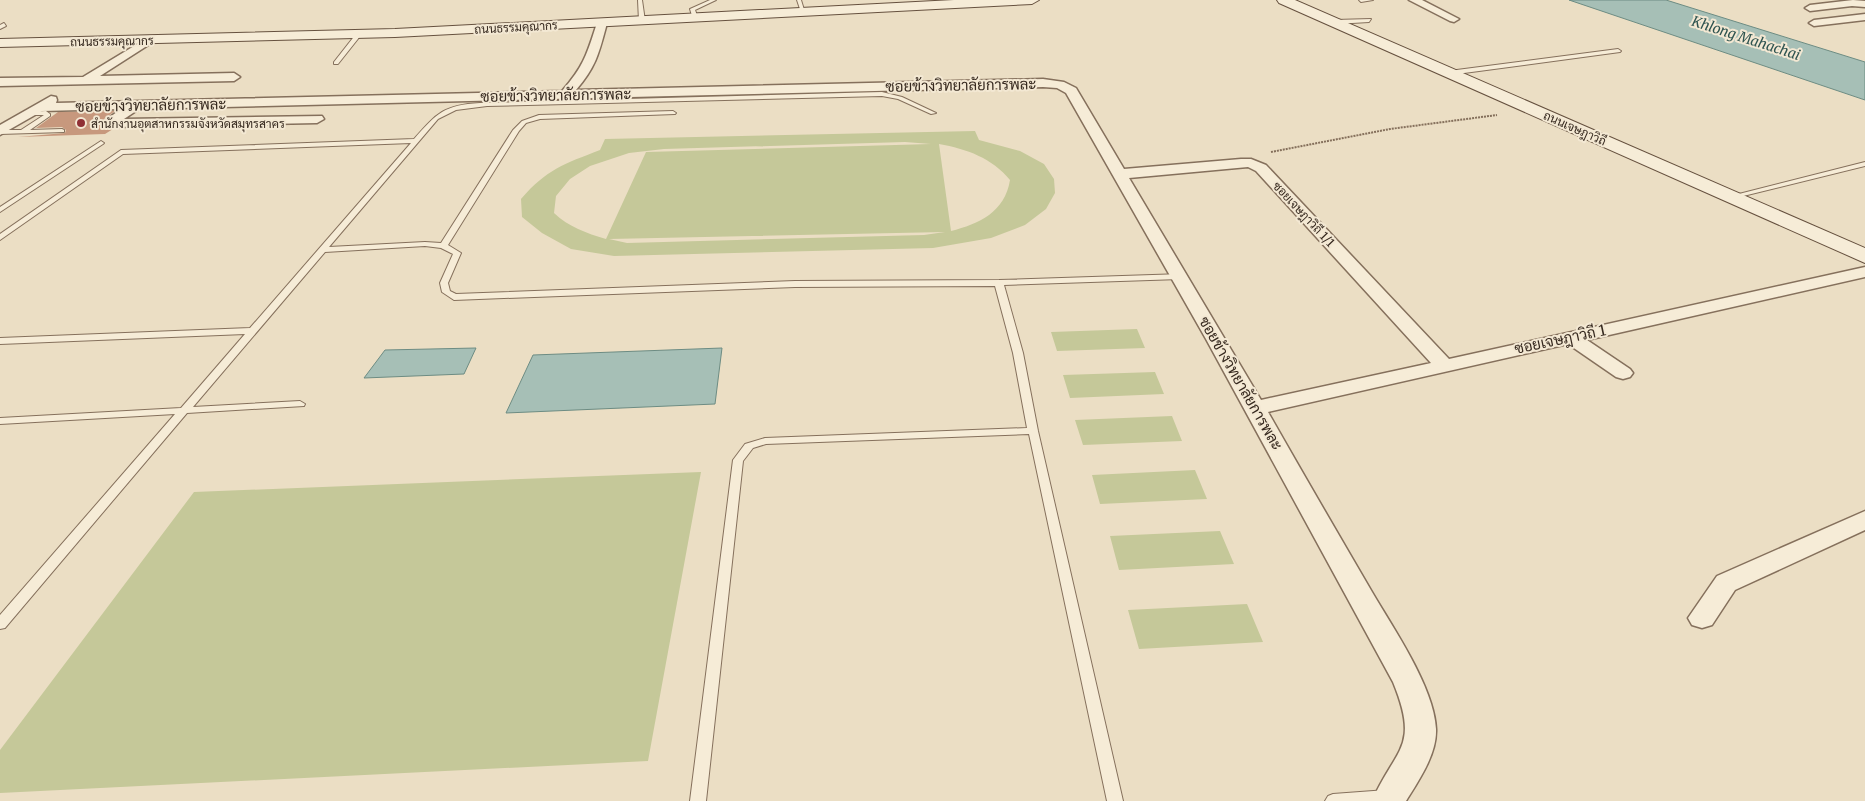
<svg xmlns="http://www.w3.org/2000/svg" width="1865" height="801" viewBox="0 0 1865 801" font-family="Merriweather,Sarabun,serif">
<rect width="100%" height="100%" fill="#ebdec4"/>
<!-- green -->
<path fill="#c5c899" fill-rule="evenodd" d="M 975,131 L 979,140 L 1020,151 L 1044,164 L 1054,179 L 1055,193 L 1046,209 L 1025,225 L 991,238 L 933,248 L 614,256 L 571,249 L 542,233 L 522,217 L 521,199 C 547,169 564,164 600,150 L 605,139 ZM 905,142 L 931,144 L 646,152 L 606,239 C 586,233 569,227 554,213 L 556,196 L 570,179 L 590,166 L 629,153 L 664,149 ZM 939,144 C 967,149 992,158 1010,180 C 1005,212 979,224 951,231 ZM 945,232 L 924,235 L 627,243 L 609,239 Z
M 1137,329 L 1145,348 L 1057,351 L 1051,332 Z
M 1155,372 L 1164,394 L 1070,398 L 1063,375 Z
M 1172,416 L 1182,441 L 1083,445 L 1075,420 Z
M 1195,470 L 1207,499 L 1100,504 L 1092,475 Z
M 701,472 L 648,761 L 0,793 L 0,750 L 194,492 Z
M 1220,531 L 1234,564 L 1119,570 L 1110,536 Z
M 1247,604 L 1263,642 L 1139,649 L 1128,610 Z"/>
<!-- water -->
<path fill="#a6bfb6" stroke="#6d8c83" d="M 1569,0 L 1666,0 L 1865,62 L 1865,100 Z
M 476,348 L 464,374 L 364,378 L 385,350 Z
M 722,348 L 715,404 L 506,413 L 533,355 Z"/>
<!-- building -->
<path fill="#c7987d" d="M 115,111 L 104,119 L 106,127 L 113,129 L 105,134 L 18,137 L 65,133 L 66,130 L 62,127 L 36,128 L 58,112 Z"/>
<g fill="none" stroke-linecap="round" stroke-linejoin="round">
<!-- lane casing -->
<g stroke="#85705c" stroke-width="2">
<path id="lane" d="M 638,0 L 642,0 L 645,21 L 642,23 L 639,21 Z
M 710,0 L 716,0 L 695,10 L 698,18 L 693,19 L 690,9 Z
M 797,0 L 801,0 L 805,13 L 801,12 Z
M 1359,0 L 1373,0 L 1361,2 Z
M 1371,19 L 1369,22 L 1335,24 L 1332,22 L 1335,20 Z
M 4,23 L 6,26 L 0,29 L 0,25 Z
M 356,34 L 361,35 L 338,64 L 334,64 L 334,62 Z
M 1618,49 L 1621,51 L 1620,52 L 1449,75 L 1446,73 L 1449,71 Z
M 882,92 L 902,97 L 936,113 L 931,114 L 898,99 L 882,96 L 487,106 L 456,110 L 438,119 L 329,247 L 425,242 L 441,243 L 513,130 L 522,121 L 539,115 L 673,111 L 676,113 L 675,114 L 540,119 L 526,123 L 519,131 L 448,245 L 461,253 L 448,283 L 450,291 L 456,294 L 795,281 L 999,280 L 1183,274 L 1184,276 L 1180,279 L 1004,285 L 1023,353 L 1038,431 L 1123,801 L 1107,801 L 1029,434 L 766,444 L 753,448 L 743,461 L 706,801 L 690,801 L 733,460 L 745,444 L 765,438 L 1027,428 L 1013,353 L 995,286 L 795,287 L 454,300 L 442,292 L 440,283 L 453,254 L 441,248 L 425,246 L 325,252 L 193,407 L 300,401 L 305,404 L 304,406 L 187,413 L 5,628 L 0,629 L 0,615 L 175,414 L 0,424 L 0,418 L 181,408 L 245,334 L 0,344 L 0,338 L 250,328 L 411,143 L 123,154 L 0,240 L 0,234 L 121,150 L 414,139 C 437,113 444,105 480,103 Z
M 46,111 L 50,114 L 50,116 L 30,130 L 62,129 L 64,130 L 64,132 L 0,134 L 0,130 L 21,130 L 44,115 L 30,115 L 28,114 L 28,112 Z
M 101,141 L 104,143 L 103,144 L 0,212 L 0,207 Z
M 1865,162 L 1865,166 L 1731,199 L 1727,197 Z
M 1387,790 L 1392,792 L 1395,797 L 1393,801 L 1325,801 L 1328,796 L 1333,794 Z"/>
</g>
<!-- street casing -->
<g stroke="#85705c" stroke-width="3">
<path id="street" d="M 1409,0 L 1422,0 L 1459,19 L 1454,22 L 1450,21 Z
M 1853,0 L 1865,1 L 1865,7 L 1852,6 L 1810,11 L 1805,8 L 1810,5 Z
M 1865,14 L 1865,20 L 1814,26 L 1809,23 L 1814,20 Z
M 602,20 L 607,23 C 599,53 596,67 576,90 L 1043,79 L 1064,82 L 1076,88 L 1124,169 L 1241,159 L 1251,159 L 1266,165 L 1449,359 L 1865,267 L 1865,277 L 1587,340 L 1630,369 L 1633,373 L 1630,377 L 1623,379 L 1616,377 L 1568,344 L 1268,412 C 1302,472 1337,532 1372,592 C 1393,628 1434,687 1436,729 C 1437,754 1419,780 1406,801 L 1372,801 C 1396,747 1420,748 1393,682 L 1206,339 L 1066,93 L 1057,88 L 1043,87 L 139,109 L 124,119 L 322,116 L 324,119 L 317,123 L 113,127 L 108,126 L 106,120 L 121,109 L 42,111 L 0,135 L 0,125 L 51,96 L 56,97 L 57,100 L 56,103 L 562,91 C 584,66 587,54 597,23 ZM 1248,167 L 1256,171 L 1431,363 L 1261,400 L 1129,178 Z
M 149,37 L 155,40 L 153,42 L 100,76 L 234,73 L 240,77 L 234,81 L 0,86 L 0,78 L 83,77 Z
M 1865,511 L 1865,530 L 1735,590 L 1712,625 L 1702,628 L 1692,625 L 1688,618 L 1717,576 Z"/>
</g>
<!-- secondary casing -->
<g stroke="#66513f" stroke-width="2">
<path id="secondary" d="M 954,0 L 1039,0 L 1032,4 L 395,37 L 0,47 L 0,39 L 395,29 Z
M 1277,0 L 1295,0 L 1865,248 L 1865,263 L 1279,3 Z"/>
</g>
<!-- path -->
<path stroke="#85705c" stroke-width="2" stroke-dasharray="2 1" stroke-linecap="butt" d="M 1271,152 L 1390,129 L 1497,115"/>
<!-- lane -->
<use href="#lane" fill="#f6ecd7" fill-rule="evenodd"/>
<!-- street -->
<use href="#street" fill="#f6ecd7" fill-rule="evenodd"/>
<!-- secondary -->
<use href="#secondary" fill="#f6ecd7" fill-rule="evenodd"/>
</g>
<!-- markers -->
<circle fill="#903035" stroke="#f3e8d3" stroke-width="2" cx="81" cy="123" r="5"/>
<g text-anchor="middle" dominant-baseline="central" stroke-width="4" stroke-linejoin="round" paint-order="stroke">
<!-- far-street labels -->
<g font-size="12" fill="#36291f" stroke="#f3e8d3">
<text transform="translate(516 27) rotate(-3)">ถนนธรรมคุณากร</text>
<text transform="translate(112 41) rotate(-1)">ถนนธรรมคุณากร</text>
<text transform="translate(1575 128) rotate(24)">ถนนเจษฎาวิถี</text>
<text transform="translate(1304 214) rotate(47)">ซอยเจษฎาวิถี 1/1</text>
</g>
<!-- far-poi labels -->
<g font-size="12" fill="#36291f" stroke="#f3e8d3" text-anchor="start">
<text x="91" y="123">สำนักงานอุตสาหกรรมจังหวัดสมุทรสาคร</text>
</g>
<!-- far-water labels -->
<g font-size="14" font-style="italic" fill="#2f5450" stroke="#f3e8d3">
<text transform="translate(1746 38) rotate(18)">Khlong Mahachai</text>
</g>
<!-- street labels -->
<g font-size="15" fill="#36291f" stroke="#f3e8d3">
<text transform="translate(961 85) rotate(-1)">ซอยข้างวิทยาลัยการพละ</text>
<text transform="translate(556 95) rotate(-1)">ซอยข้างวิทยาลัยการพละ</text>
<text transform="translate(151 105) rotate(-1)">ซอยข้างวิทยาลัยการพละ</text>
<text transform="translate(1560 339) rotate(-12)">ซอยเจษฎาวิถี 1</text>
<text transform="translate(1241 383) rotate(60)">ซอยข้างวิทยาลัยการพละ</text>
</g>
</g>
</svg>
